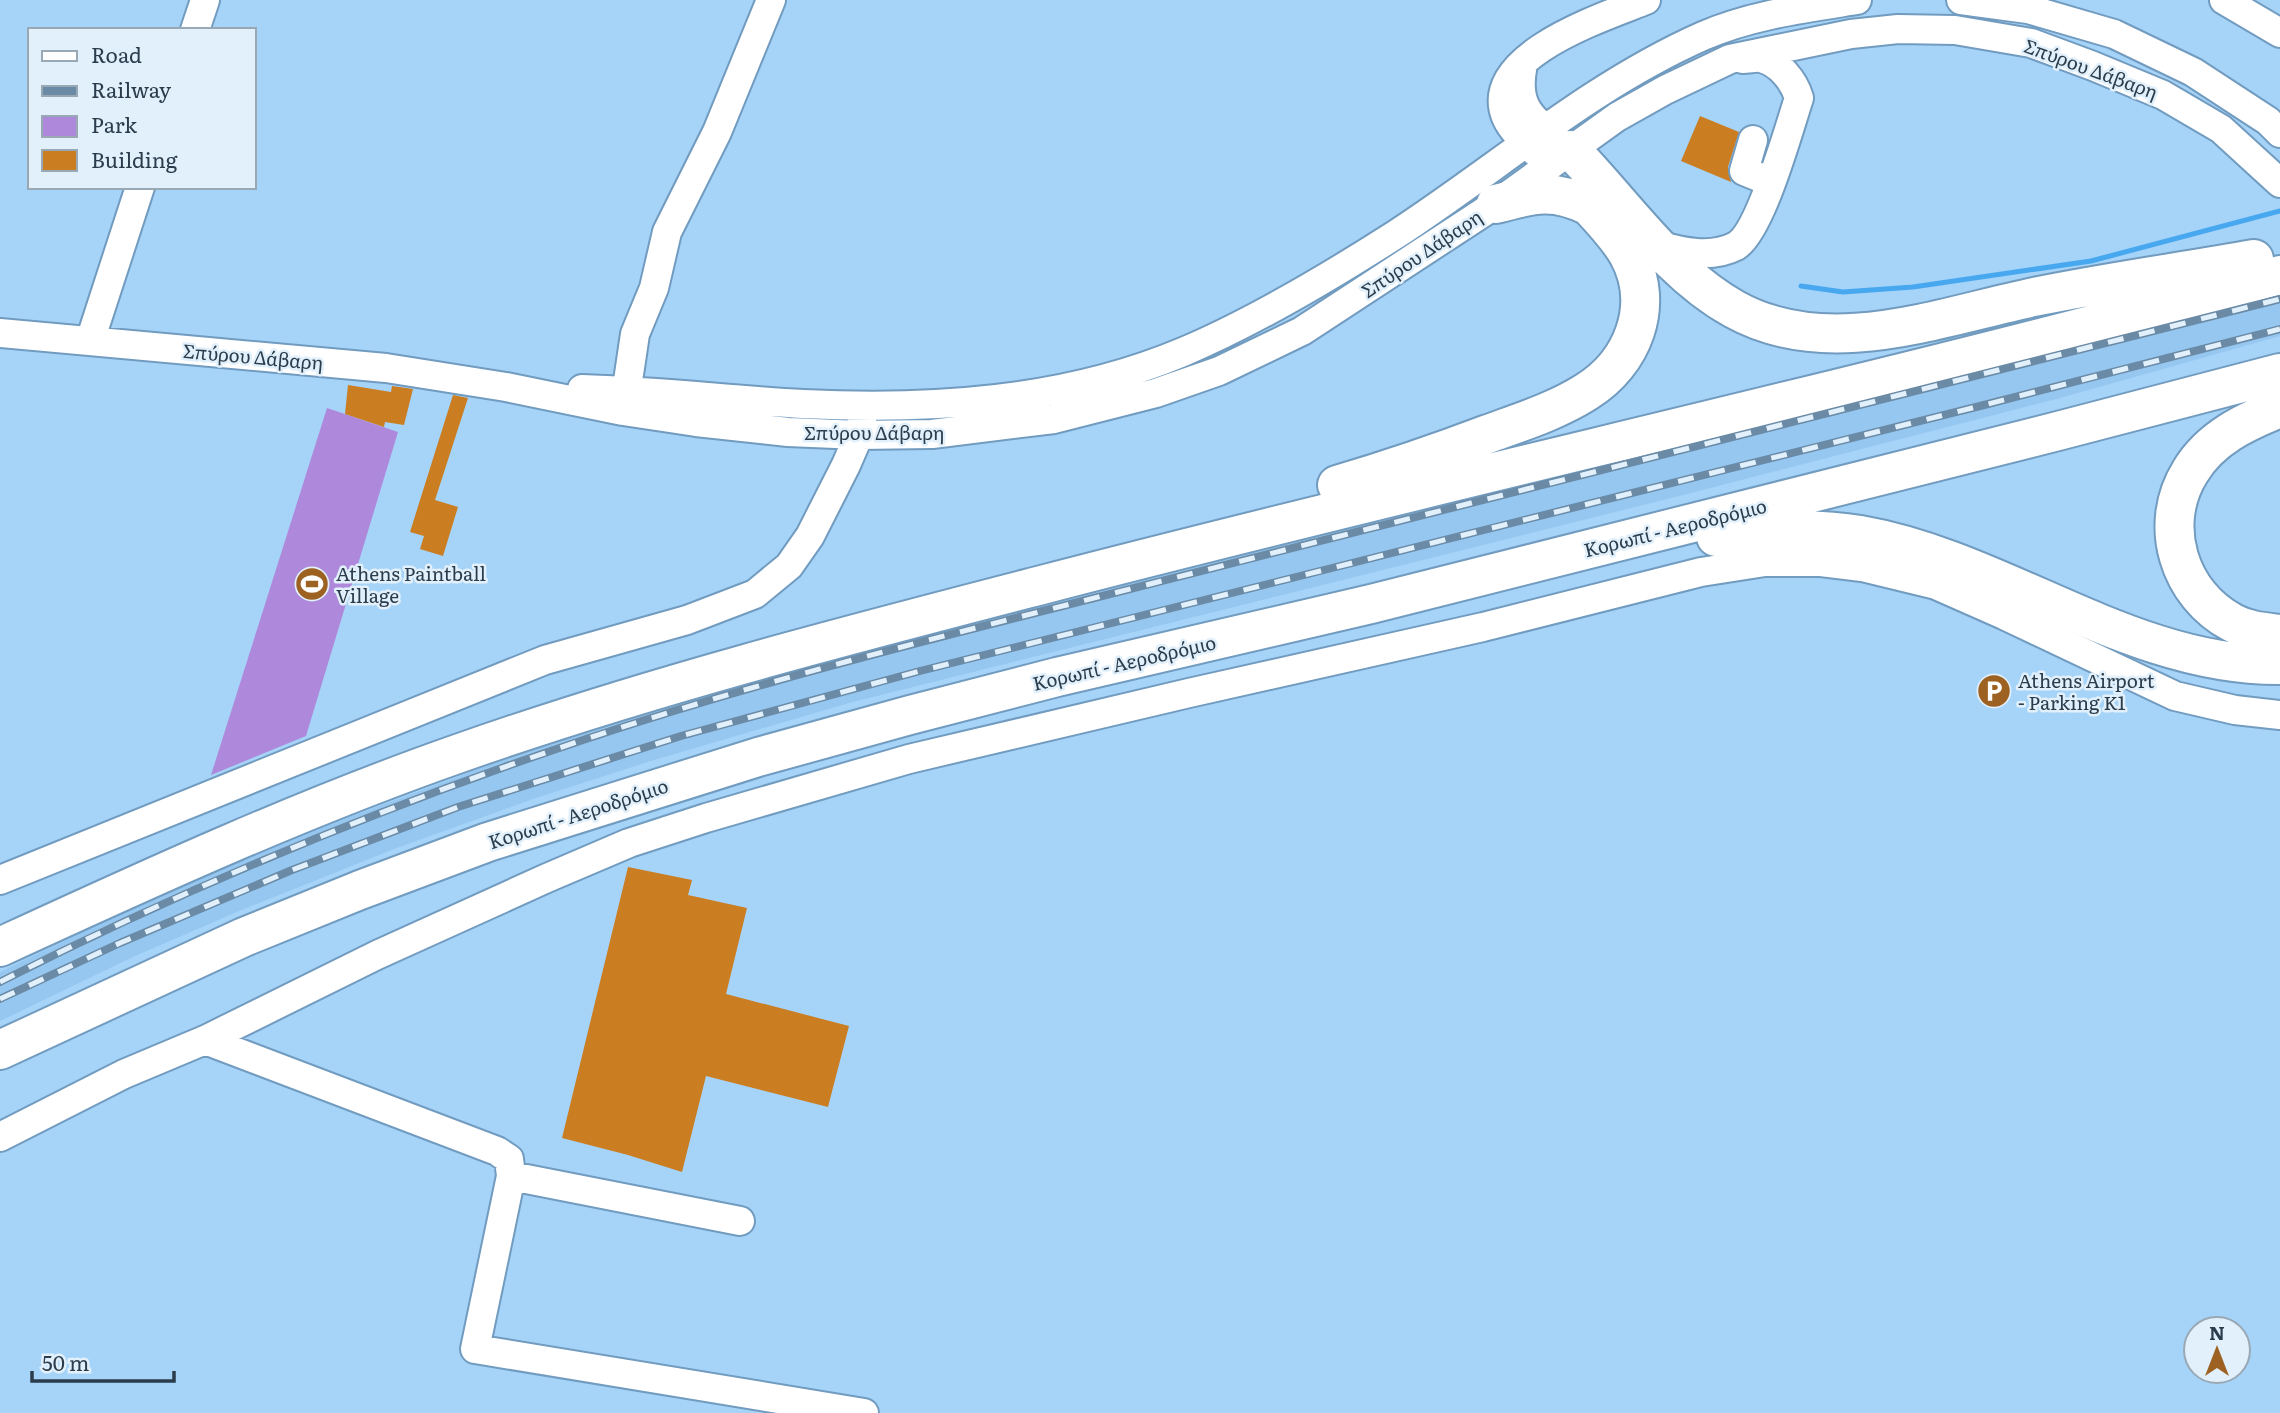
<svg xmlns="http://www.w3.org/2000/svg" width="2280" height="1413" viewBox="0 0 2280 1413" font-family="Literata,serif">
<rect width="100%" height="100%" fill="#a6d3f8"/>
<!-- built -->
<path fill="#95c7f1" d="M 2280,293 L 2280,336 L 2060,398 L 1679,496 L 849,703 L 654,760 L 533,799 L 394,849 L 244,909 L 135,956 L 0,1021 L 0,972 L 139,905 L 288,840 L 503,760 L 660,709 L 800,668 L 944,630 Z"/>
<!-- green -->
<path fill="#ae89db" d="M 327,408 L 398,432 L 306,736 L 211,775 Z"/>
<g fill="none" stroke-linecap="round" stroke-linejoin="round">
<!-- stream -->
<path stroke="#47a8ef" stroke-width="5" d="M 1801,286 L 1843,292 L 1913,287 L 2091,261 L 2280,211"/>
</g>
<!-- building -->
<path fill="#cb7d22" d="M 1700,116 L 1739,132 L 1728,167 L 1731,182 L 1681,161 Z
M 348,385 L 391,392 L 392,386 L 413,389 L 404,425 L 385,422 L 384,427 L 345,414 Z
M 453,395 L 468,398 L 435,500 L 458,507 L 443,556 L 420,549 L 424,536 L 410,532 Z
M 628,867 L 692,880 L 688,895 L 747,908 L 726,994 L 849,1026 L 828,1107 L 706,1076 L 682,1172 L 628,1155 L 562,1138 Z"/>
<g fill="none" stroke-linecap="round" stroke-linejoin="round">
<!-- minor casing -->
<g stroke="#719bbf" stroke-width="32">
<path id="minor" d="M 1961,0 L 2028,9 L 2114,34 L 2193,72 L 2268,121 L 2280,133
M 2224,0 L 2280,33
M 195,30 L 205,0
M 1523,64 C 1515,102 1527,115 1556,139
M 1753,140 L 1744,171 L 1771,182
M 1538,154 C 1527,144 1512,131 1506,117 C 1481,56 1604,17 1646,0
M 1657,245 C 1682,252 1711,259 1736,246 C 1761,231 1789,128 1799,98 C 1794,81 1779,62 1761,58 C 1756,57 1749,59 1743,59
M 0,333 L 386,368 L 506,387 L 623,411 L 696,422 L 788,432 L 859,435 L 932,434 L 1054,419 L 1156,393 L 1219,371 L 1302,331 L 1496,204 L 1617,117 L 1665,90 L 1730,59 L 1851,34 L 1898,29 L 1955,30 L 2031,43 L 2093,66 L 2163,95 L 2221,129 L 2280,183
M 90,341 L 140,187
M 582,389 C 656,391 729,400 803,404 C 931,410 1064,402 1183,352 C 1254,322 1331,276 1395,235 C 1498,168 1590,86 1703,36 C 1751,15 1806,8 1857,0
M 624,408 L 635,334 L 654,288 L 667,232 L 717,132 L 771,0
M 0,880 L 545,660 L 687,620 L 755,594 L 789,566 L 810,536 L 846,465 L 859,435 L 862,421
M 205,1040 L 497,1151 L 509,1159 L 511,1176 L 475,1349 L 864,1413
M 0,1137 L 124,1074 L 205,1040 L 377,955 L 547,878 L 629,843 L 706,818 L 909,759 L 1189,693 L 1483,627 L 1701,572 L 1765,562 L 1821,562 L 1862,567 L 1936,585 L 2004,615 L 2175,696 L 2235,710 L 2280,715
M 511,1176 L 740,1221"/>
</g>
<!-- highway casing -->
<g stroke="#719bbf" stroke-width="42">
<path id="highway" d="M 1571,150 C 1623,203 1669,273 1734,309 C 1827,361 1939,317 2034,297 C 2107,282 2181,272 2254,259
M 1496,204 C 1533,194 1553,188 1589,206
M 2280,408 C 2245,422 2210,438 2190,472 C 2157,525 2179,595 2233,623 C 2248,631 2264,632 2280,634
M 1337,485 C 1388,470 1438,453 1488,434 C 1521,422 1556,411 1586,392 C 1633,363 1656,305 1628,254 C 1618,237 1605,223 1591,208
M 1716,537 C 1764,531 1812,527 1860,535 C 2004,560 2129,666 2280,665
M 0,947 C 152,877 305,807 463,752 C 651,686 845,636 1038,586 C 1451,478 1868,387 2280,275
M 0,1050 L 244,937 L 360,890 L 488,842 L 758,757 L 910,715 L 1057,677 L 1371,604 L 2058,431 L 2280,373"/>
</g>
<!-- minor -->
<use href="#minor" stroke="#fff" stroke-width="28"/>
<!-- highway -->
<use href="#highway" stroke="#fff" stroke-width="38"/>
<!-- rail casing -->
<g stroke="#6a8aa5" stroke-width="8">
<path id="rail" d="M 0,982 C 189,886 385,806 586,739 C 730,691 876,653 1023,616 L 2280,299
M 0,999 L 120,943 L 292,870 L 458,807 L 681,736 L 920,671 L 1988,404 L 2280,329"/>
</g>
<!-- rail -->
<use href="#rail" stroke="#e2f0fb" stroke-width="5" stroke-dasharray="16" stroke-linecap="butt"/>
</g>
<!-- icons -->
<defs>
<g id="stadium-disc" transform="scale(1.75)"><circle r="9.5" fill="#9d6222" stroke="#e2f0fb"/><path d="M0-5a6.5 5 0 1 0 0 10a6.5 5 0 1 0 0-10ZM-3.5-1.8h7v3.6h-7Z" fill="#fff"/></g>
<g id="parking-disc" transform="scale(1.75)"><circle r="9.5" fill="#9d6222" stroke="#e2f0fb"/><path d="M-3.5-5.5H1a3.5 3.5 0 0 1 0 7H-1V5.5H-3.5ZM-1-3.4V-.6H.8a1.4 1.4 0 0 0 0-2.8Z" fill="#fff"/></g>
</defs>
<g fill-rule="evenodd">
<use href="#stadium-disc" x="312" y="584"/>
<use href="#parking-disc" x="1994" y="691"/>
</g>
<g text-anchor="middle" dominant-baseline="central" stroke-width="5" stroke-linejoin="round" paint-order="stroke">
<!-- street labels -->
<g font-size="19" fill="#2b3d4c" stroke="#e2f0fb">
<text transform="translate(2091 68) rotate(20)">Σπύρου Δάβαρη</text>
<text transform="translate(1421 253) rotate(-34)">Σπύρου Δάβαρη</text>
<text transform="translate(253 356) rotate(5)">Σπύρου Δάβαρη</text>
<text x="874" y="432">Σπύρου Δάβαρη</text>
<text transform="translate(1675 527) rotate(-14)">Κορωπί - Αεροδρόμιο</text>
<text transform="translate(1124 662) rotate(-13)">Κορωπί - Αεροδρόμιο</text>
<text transform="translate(578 813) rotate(-18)">Κορωπί - Αεροδρόμιο</text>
</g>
<!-- poi labels -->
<g font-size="19" fill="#2b3d4c" stroke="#e2f0fb" text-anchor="start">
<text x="336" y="573">Athens Paintball<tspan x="336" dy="22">Village</tspan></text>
<text x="2018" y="680">Athens Airport<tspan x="2018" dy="22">- Parking K1</tspan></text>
</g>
</g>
<!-- legend -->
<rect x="28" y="28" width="228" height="161" fill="#e2f0fb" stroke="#99a8b5" stroke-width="2"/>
<rect x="42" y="51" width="35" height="10" fill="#ffffff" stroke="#99a8b5" stroke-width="2"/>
<text x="91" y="63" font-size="21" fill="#2b3d4c">Road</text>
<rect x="42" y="86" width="35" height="10" fill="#6a8aa5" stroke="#99a8b5" stroke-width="2"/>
<text x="91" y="98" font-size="21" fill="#2b3d4c">Railway</text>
<rect x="42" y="116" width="35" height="21" fill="#ae89db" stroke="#99a8b5" stroke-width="2"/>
<text x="91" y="133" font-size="21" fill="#2b3d4c">Park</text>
<rect x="42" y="150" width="35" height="21" fill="#cb7d22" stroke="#99a8b5" stroke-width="2"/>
<text x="91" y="168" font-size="21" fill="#2b3d4c">Building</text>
<!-- north arrow -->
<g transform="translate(2217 1350)"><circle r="33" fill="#e2f0fb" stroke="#99a8b5" stroke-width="2"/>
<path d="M0-5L12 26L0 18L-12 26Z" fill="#9d6222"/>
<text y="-10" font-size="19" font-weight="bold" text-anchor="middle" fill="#2b3d4c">N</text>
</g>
<!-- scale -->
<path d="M32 1371v10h142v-10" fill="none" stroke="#2b3d4c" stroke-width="3.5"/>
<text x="42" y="1371" font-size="21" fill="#2b3d4c" stroke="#e2f0fb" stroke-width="5" paint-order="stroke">50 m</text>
</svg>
